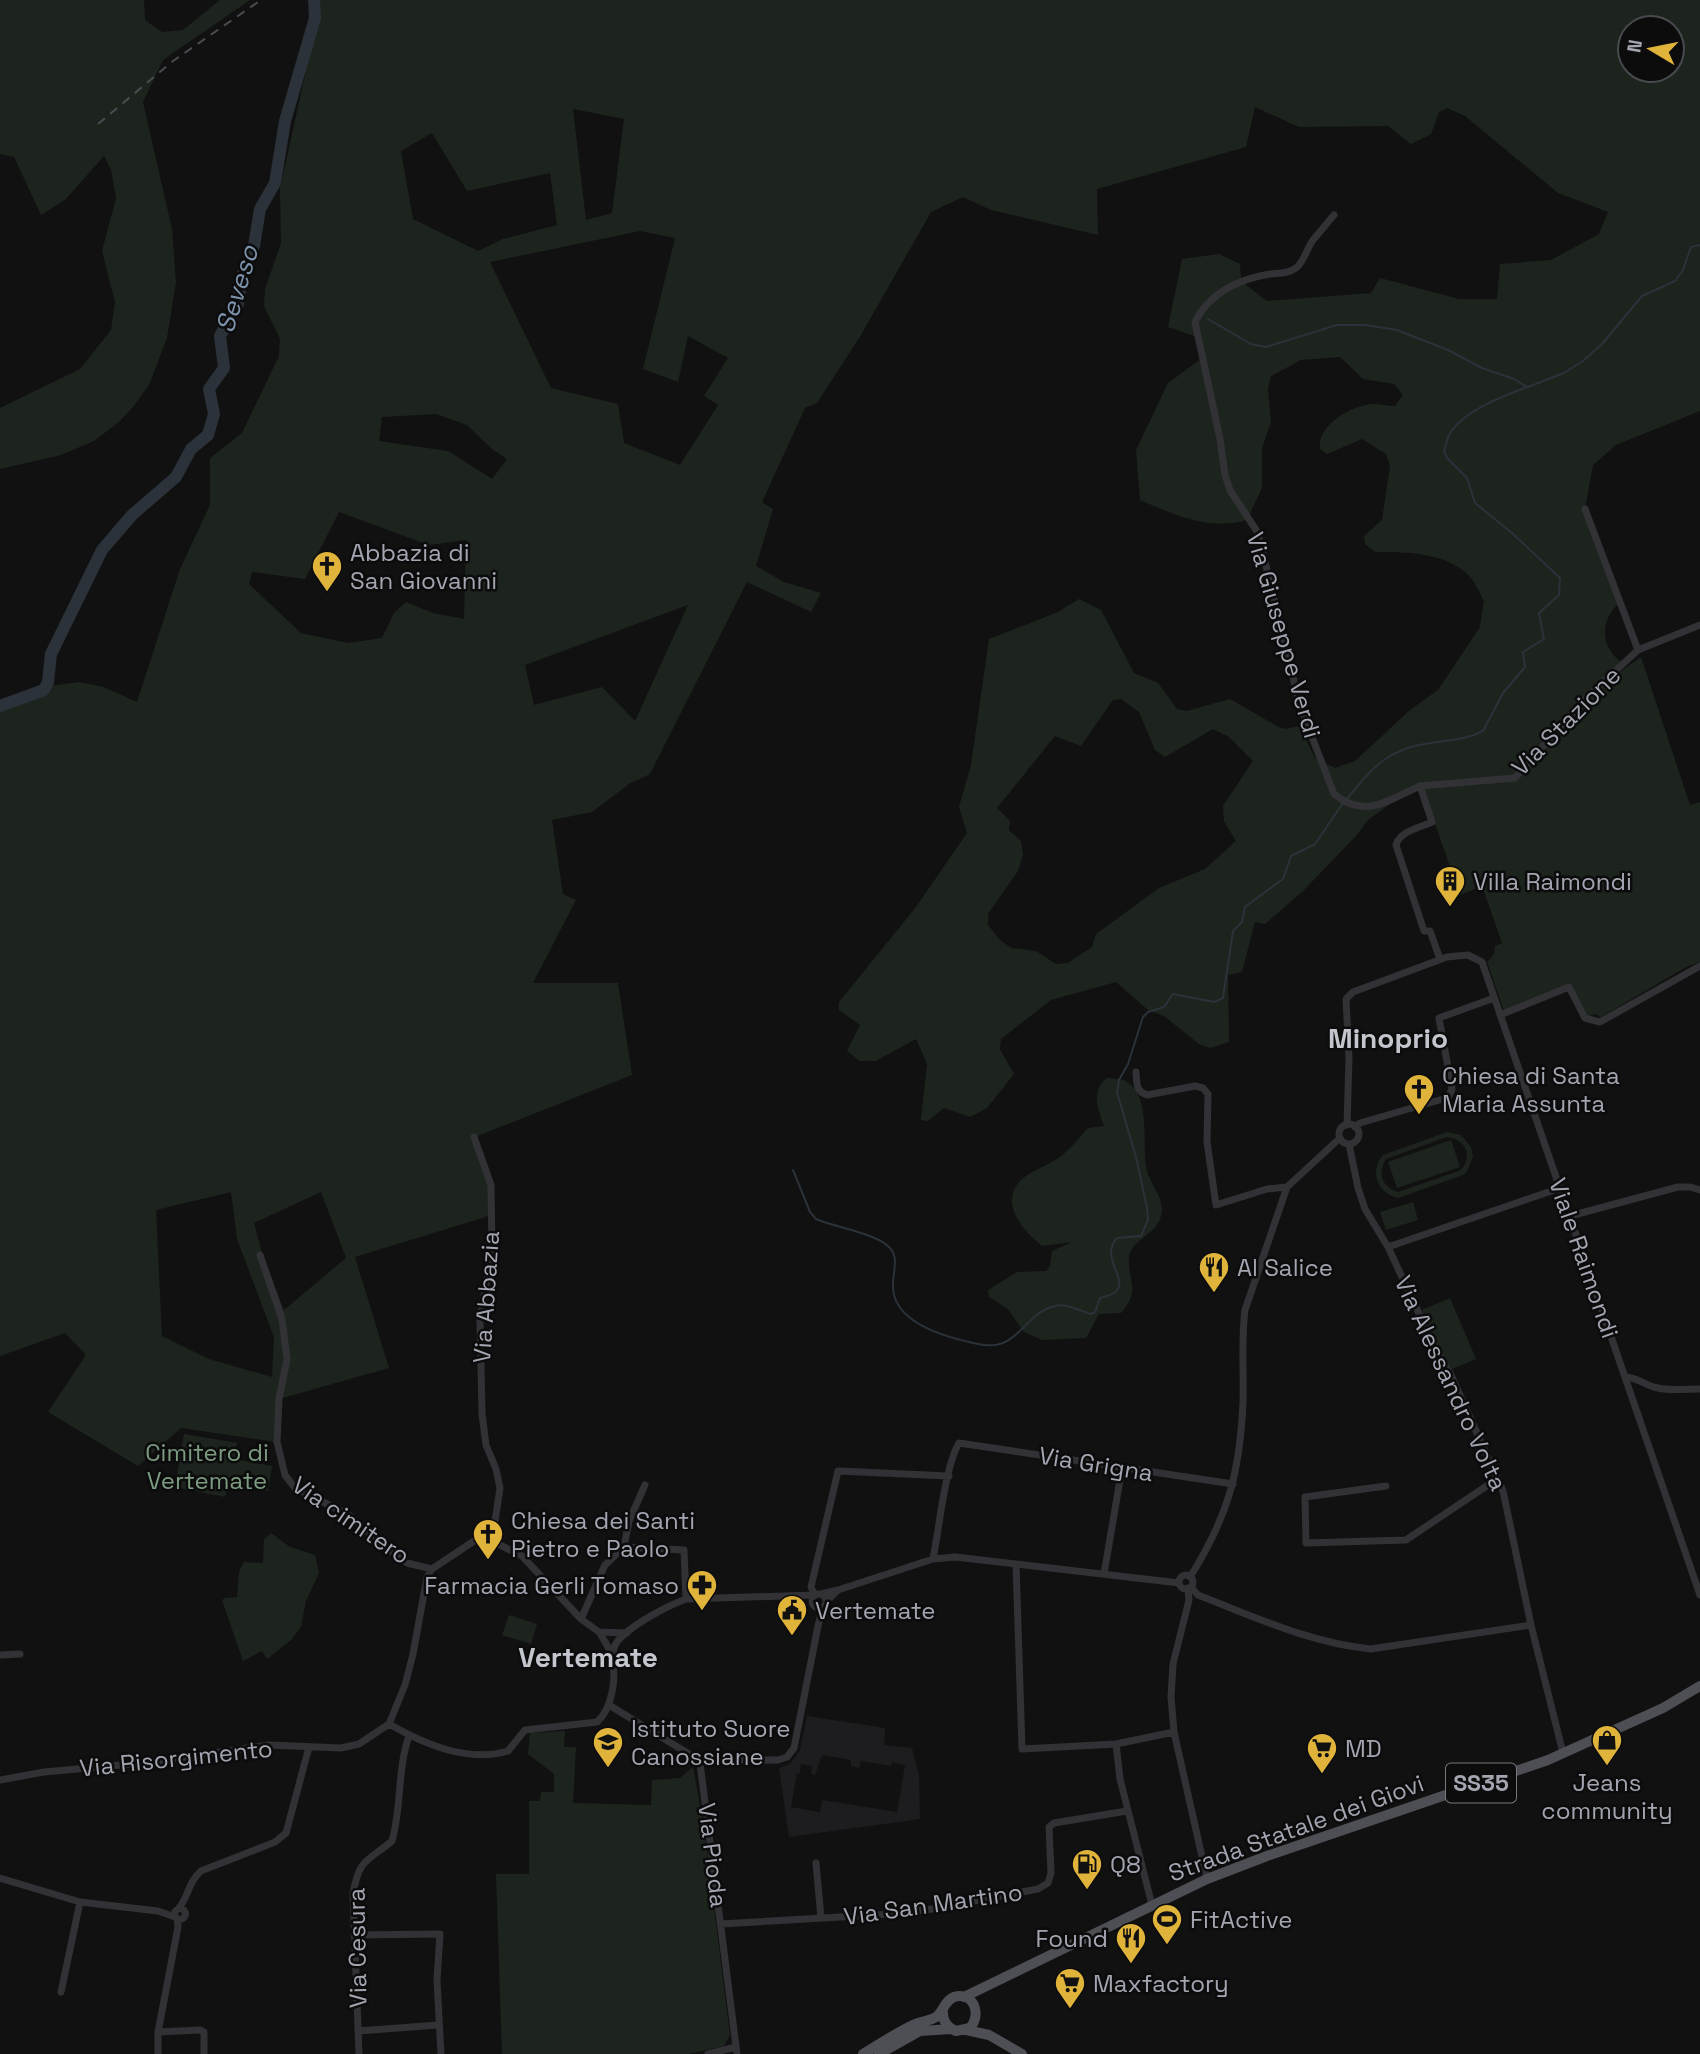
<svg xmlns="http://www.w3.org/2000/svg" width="1700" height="2054" viewBox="0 0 1700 2054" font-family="'Space Grotesk',sans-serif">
<rect width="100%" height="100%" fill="#111112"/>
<!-- built -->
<path fill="#1d1d1f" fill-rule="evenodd" d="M 807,1716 L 885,1728 L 884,1745 L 912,1748 L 919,1776 L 920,1819 L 789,1837 L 779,1768 L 790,1764 L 800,1750 ZM 822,1755 L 851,1760 L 851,1766 L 859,1768 L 861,1761 L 891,1766 L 892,1762 L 905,1765 L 897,1812 L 822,1800 L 820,1812 L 791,1807 L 797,1773 L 800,1774 L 801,1764 L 812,1766 L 811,1774 L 815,1775 Z"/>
<!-- green -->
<path fill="#1d241e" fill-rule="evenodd" d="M 0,0 L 144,0 L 145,20 L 162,32 L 183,30 L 220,0 L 250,0 L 163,60 L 143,102 L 172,229 L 176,282 L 167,338 L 149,385 L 133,407 L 119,422 L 94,441 L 61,455 L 0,469 L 0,408 L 80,369 L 111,330 L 115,302 L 102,251 L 116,198 L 111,170 L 104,156 L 66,199 L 41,215 L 14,157 L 0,154 Z
M 314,0 L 1700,0 L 1700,411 L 1616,445 L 1593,465 L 1585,509 L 1618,604 C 1600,622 1600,645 1621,662 L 1515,776 L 1413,788 L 1369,819 L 1356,836 L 1303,891 L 1265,924 L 1255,922 L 1242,972 L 1228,975 L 1229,1042 L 1210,1048 L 1199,1044 L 1164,1016 L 1148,1010 L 1116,982 L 1051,1000 L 1001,1039 L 1000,1049 L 1014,1074 L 987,1108 L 970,1117 L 944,1108 L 928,1121 L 921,1120 L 927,1064 L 916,1039 L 876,1061 L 860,1061 L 847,1051 L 860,1025 L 839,1010 L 839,1002 L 916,907 L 967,833 L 959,807 L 971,765 L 989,639 L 1058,612 L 1079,599 L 1101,610 L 1134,673 L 1158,683 L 1177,709 L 1187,711 L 1230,699 L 1277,726 L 1285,729 L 1299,726 L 1315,758 L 1335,768 L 1355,761 L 1410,710 L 1438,690 L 1480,627 L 1484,601 C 1479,592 1474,579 1466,573 C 1442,552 1405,552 1375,552 L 1365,544 L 1364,536 L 1382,520 L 1390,466 L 1386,454 L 1362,439 L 1327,454 L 1320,449 C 1317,425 1351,406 1372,404 C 1380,404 1388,406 1395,406 L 1403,395 L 1394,384 L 1363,379 L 1340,357 L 1301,360 L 1271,376 L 1268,389 L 1271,422 L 1262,448 L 1262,488 L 1247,520 C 1210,531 1174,515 1140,500 L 1136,450 L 1168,383 L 1201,359 L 1197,337 L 1168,327 L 1182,259 L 1219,254 L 1240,264 L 1241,281 L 1267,301 L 1371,293 L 1380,278 L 1459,299 L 1497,299 L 1500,264 L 1551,260 L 1599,234 L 1608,212 L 1558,193 L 1465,116 L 1447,108 L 1439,112 L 1431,134 L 1411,144 L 1388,126 L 1299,127 L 1255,107 L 1246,147 L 1097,189 L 1098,235 L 991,210 L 963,197 L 931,212 L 861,335 L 817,403 L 805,408 L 762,502 L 773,509 L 756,566 L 784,582 L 821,593 L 811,612 L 747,582 L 650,774 L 629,784 L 592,812 L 552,820 L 563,894 L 576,900 L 533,983 L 618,983 L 632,1075 L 475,1137 L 491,1185 L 492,1215 L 355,1257 L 389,1368 L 279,1399 L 277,1442 L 181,1428 L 138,1466 L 48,1412 L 86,1355 L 65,1333 L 0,1356 L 0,709 L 35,697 L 50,686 L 79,682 L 104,687 L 137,702 L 180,569 L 210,505 L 210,458 L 242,433 L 279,356 L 280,339 L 264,306 L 265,289 L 281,243 L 280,189 L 312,43 L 315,18 ZM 1630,28 L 1672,28 L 1672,70 L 1630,70 ZM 573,109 L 624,119 L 612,213 L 586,220 ZM 432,133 L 467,191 L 550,173 L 557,225 L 503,239 L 478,251 L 413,219 L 401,151 ZM 640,231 L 675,238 L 643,369 L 678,382 L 688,336 L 728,358 L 704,396 L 718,405 L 680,465 L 624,443 L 618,404 L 551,388 L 490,262 ZM 436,414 L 467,425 L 492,449 L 507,459 L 492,479 L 448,451 L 379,441 L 382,417 ZM 339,512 L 429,545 L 466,540 L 464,619 L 433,613 L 406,602 L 394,613 L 382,638 L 348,643 L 301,633 L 249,584 L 252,572 L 305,579 ZM 688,605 L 635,721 L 602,687 L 534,705 L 525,665 ZM 1121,699 L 1139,712 L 1155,750 L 1165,757 L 1213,729 L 1229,737 L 1253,761 L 1223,806 L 1224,821 L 1236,841 L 1205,869 L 1159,888 L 1096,934 L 1092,947 L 1068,963 L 1056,964 L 1036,951 L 1011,948 L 999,939 L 988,925 L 988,914 L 1018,871 L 1023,855 L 1021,841 L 1009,830 L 1010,821 L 997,808 L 1055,736 L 1081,746 L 1113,700 ZM 231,1192 L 237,1239 L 274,1337 L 272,1377 L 209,1359 L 162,1336 L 156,1210 ZM 321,1192 L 346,1258 L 284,1310 L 262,1253 L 254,1223 Z
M 1641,657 L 1690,805 L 1700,802 L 1700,962 L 1686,967 L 1601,1017 L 1595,1014 L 1588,1016 L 1570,984 L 1504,1011 L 1487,962 L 1494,954 L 1495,946 L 1502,943 L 1482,886 L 1460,895 L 1422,787 L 1515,778 C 1553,735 1593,689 1641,657 Z
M 1107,1078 C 1112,1078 1119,1079 1123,1080 C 1153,1092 1141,1146 1147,1171 C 1151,1186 1166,1200 1161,1216 C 1156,1235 1130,1241 1129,1257 C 1127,1282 1142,1289 1121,1313 L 1099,1314 L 1086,1338 L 1042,1340 L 1024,1332 L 1007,1308 L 989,1297 L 988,1290 L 1017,1272 L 1046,1271 L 1050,1266 L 1052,1251 L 1072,1242 L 1042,1246 C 1024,1231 1000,1206 1019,1182 C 1029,1171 1045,1167 1057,1159 C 1069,1151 1078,1139 1088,1128 L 1104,1126 C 1098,1108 1090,1091 1107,1078 Z
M 1447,1132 L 1461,1135 L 1471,1147 L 1473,1157 L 1467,1171 L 1463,1175 L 1398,1198 C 1377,1193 1369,1172 1383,1155 ZM 1447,1137 C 1466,1139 1473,1156 1461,1170 L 1398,1192 C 1382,1187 1377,1173 1386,1159 Z
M 1451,1140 L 1460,1167 L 1397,1188 L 1388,1162 Z
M 1413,1202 L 1418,1220 L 1386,1230 L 1380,1212 Z
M 1450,1298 L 1476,1359 L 1452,1369 L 1437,1345 L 1422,1310 Z
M 184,1434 L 237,1443 L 234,1459 L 272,1466 L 268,1491 L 229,1483 L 225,1497 L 175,1487 Z
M 271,1533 L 290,1547 L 315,1555 L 319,1573 L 306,1601 L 301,1627 L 291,1640 L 267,1659 L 262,1651 L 243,1661 L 222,1600 L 225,1598 L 237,1597 L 239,1572 L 244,1562 L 263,1563 L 264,1539 Z
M 509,1615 L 537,1624 L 531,1644 L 502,1635 Z
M 565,1731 L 564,1747 L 576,1747 L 573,1803 L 651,1805 L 652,1780 L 680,1778 L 693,1767 L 704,1828 L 730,2035 L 724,2046 L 689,2054 L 502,2054 L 496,1874 L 529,1874 L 529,1801 L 540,1801 L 541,1792 L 554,1792 L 554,1774 L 528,1754 L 530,1733 Z"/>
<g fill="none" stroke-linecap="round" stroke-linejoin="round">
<!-- stream -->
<path stroke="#2b3239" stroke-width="2" d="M 1208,319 L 1251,344 L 1266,347 L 1337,325 L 1365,325 L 1397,330 L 1448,350 L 1482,368 L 1514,379 L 1527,387 C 1504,396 1462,411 1449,435 C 1447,439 1446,446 1444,451 L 1447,458 L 1467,478 L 1475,503 L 1512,533 L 1560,578 L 1559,595 L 1539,613 L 1544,639 L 1523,652 L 1525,667 L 1503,693 L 1483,731 C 1466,740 1449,740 1430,743 C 1387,749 1373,767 1347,799
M 1528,387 L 1564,373 L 1583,361 L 1603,343 L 1642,296 L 1675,281 L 1683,270 L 1691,247 L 1700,245
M 793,1170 L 810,1212 L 816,1219 C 837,1228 876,1233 890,1248 C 899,1258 893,1272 893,1284 C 891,1323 948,1338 978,1344 C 1019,1353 1022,1314 1055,1306 C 1066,1303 1081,1311 1091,1314 L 1095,1312 L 1100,1298 C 1104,1297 1113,1295 1116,1291 C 1129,1280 1099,1257 1117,1238 L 1141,1236 L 1148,1220 L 1147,1208 L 1137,1161 L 1117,1092 L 1119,1080 L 1128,1064 L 1143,1017 L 1148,1012 L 1164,1007 L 1173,994 L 1214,1002 L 1223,998 L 1233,931 L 1242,922 L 1245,907 L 1283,879 L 1291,856 L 1315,844 L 1343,803"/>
<!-- river -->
<path stroke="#2b3239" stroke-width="12" d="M 0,706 L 44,690 L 48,682 L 51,654 L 102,550 L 132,515 L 176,477 L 191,449 L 208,435 L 214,414 L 209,389 L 224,368 L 220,336 L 238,304 L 242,276 L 254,246 L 260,209 L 275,183 L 285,121 L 315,18 L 314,0"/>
<!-- street -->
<path stroke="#323236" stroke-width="7" d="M 1334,215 C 1327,223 1320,232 1313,240 C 1307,248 1304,262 1296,268 C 1288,274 1279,273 1270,274 C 1239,279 1209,293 1195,322 L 1220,439 L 1225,475 L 1230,490 L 1258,533 L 1300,706 L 1334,794 C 1366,820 1388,800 1420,786
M 1585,509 L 1638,650
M 1440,959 L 1430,931 L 1424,931 L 1396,845 C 1400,831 1419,828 1432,822 L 1420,786 L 1515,778 L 1583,701 L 1638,650 L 1700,625
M 1500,1015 L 1569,987 L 1585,1018 L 1600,1022 L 1700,966
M 1136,1072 C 1137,1082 1135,1091 1147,1095 L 1195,1086 L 1203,1088 L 1208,1094 L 1207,1142 L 1216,1205 L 1267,1189 L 1287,1187
M1339 1134a10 10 0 1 1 20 0a10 10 0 1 1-20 0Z
M 1347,1125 L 1349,1058 L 1346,999 L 1353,992 L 1447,957 L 1468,955 L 1482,962 L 1700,1595
M 1355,1127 L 1360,1123 L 1443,1099 L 1449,1096 L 1452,1089 L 1439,1018 L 1494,998
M 474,1137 L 491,1185 L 492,1250 L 480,1319 L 482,1414 L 486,1445 L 496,1469 L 500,1488 L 492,1541
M 1349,1144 L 1358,1188 L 1365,1209 L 1388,1247 L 1435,1348 L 1450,1373 L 1503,1491 L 1531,1625 L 1563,1753
M 1570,1216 L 1678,1187 L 1690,1187 L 1700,1190
M 1388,1247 L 1560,1188
M 260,1255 L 282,1319 L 287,1359 L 279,1399 L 277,1442 L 285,1475 L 295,1488 L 349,1515 L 378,1542 L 407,1563 L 432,1569
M 1625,1377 C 1637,1377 1646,1386 1658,1388 C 1671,1391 1687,1389 1700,1389
M 1386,1486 L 1305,1497 L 1306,1543 L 1406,1540 L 1497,1479
M 624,1547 L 684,1550 L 686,1599
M 624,1547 L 629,1521 L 645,1485
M 933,1559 C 939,1530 945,1466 959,1443 L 1233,1484
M 1016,1564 L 1022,1749 L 1116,1744 L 1174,1732
M 1104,1574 L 1122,1468
M1179 1582a7 7 0 1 1 14 0a7 7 0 1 1-14 0Z
M 1190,1577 C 1228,1517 1240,1472 1243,1402 C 1244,1371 1241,1340 1245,1310 L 1287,1187 L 1340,1138
M 1191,1587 L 1198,1595 C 1255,1617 1310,1643 1371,1649 L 1531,1625
M 1188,1588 L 1189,1600 L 1173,1664 L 1171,1697 L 1174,1732 L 1207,1879
M 838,1590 L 933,1559 L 955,1557 L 1179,1583
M812 1601a7 7 0 1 1 14 0a7 7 0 1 1-14 0Z
M 821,1594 L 838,1590 L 826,1602
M 581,1619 L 605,1565 L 624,1547
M 0,1655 L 20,1654
M 613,1659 C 613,1653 613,1647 617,1642 C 629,1626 667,1606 686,1599 L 815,1595 L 811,1587 L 838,1471 L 949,1476
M 609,1705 L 694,1757 L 700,1763 L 737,2054
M 389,1724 C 424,1744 467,1763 508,1751 L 525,1730 L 597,1722 C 612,1709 617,1677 612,1658 C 610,1648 604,1640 599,1632
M 1116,1744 L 1120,1779 L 1152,1905
M 700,1763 L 709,1760 L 778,1760 L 787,1757 L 794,1748 L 818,1626 L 823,1607
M 0,1780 L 44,1772 L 142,1763 L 269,1745 L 341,1748 L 359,1744 L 389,1724 L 405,1685 L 413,1654 L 427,1577 L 432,1569 L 477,1539 L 492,1541 L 522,1556 L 581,1619 L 599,1632 L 627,1633
M 816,1863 L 821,1918
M 0,1878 L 80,1902 L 158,1911 L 175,1917
M 179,1908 C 190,1894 187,1884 201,1871 L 275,1842 L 286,1833 L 309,1747
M174.5 1914a5.5 5.5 0 1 1 11 0a5.5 5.5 0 1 1-11 0Z
M 721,1924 L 893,1914 L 932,1909 L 1038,1889 L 1048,1883 L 1051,1873 L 1049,1827 L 1054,1823 L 1127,1811
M 354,1935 L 440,1934 L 437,1980 L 441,2054
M 61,1992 L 80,1902
M 358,2031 L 438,2025
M 158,2032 L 200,2030 L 204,2032 L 204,2054
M 158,2054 L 158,2032 L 178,1927 L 177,1918
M 359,2054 L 353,1894 C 359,1858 367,1862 392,1841 C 402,1806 397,1770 409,1736
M 708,2054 L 736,2047"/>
<!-- primary -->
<path stroke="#4e4f55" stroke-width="10" d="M 964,1997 L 1207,1879 L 1267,1856 L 1548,1760 L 1663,1708 L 1700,1686
M 966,2030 L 989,2035 L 1022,2054
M 863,2054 C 880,2044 897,2032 915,2024 C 922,2021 930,2021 936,2017 C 944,2011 944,2001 954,1997 C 974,1991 982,2015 970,2028 L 956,2031 C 946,2027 942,2020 943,2009
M 879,2054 L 920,2031 L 951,2029"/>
<!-- rail -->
<path stroke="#4b4c51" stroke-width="2" stroke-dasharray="9 7" stroke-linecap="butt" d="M 98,124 L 173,61 L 261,0"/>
</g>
<!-- icons -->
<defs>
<g id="church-pin" transform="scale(1.575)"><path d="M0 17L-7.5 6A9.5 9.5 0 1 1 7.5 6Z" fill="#e0b33b" stroke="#0c0c0d"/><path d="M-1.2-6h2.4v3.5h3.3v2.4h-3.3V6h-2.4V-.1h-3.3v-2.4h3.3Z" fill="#111"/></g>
<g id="building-pin" transform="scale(1.575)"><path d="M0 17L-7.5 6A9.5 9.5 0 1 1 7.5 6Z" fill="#e0b33b" stroke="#0c0c0d"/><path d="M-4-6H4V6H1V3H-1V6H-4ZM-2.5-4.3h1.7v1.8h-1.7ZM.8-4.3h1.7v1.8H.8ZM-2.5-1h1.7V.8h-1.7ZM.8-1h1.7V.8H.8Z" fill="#111"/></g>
<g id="restaurant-pin" transform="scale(1.575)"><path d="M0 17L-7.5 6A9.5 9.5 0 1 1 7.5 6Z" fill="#e0b33b" stroke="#0c0c0d"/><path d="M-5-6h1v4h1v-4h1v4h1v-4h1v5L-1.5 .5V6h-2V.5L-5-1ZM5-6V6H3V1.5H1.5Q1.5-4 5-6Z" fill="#111"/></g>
<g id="pharmacy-pin" transform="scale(1.575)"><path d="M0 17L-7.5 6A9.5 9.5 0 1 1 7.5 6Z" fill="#e0b33b" stroke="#0c0c0d"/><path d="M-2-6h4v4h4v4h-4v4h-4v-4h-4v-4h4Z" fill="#111"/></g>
<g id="civic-pin" transform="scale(1.575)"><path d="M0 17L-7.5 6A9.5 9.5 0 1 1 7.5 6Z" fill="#e0b33b" stroke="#0c0c0d"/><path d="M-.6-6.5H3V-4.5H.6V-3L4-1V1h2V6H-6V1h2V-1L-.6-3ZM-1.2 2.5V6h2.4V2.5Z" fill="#111"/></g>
<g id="shop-pin" transform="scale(1.575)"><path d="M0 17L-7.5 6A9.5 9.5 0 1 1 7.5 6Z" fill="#e0b33b" stroke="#0c0c0d"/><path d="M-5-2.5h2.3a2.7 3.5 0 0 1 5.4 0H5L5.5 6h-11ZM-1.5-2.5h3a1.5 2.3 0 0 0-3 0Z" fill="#111"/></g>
<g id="school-pin" transform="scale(1.575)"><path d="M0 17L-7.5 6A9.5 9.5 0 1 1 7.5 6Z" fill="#e0b33b" stroke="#0c0c0d"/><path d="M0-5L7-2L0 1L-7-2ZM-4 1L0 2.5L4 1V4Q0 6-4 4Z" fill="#111"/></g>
<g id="supermarket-pin" transform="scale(1.575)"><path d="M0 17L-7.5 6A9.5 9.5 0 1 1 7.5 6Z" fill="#e0b33b" stroke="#0c0c0d"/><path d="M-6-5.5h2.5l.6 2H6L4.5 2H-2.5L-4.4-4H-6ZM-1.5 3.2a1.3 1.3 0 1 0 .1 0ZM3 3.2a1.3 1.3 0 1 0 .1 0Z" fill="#111"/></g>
<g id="fuel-pin" transform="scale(1.575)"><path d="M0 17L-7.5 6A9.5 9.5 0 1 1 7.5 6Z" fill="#e0b33b" stroke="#0c0c0d"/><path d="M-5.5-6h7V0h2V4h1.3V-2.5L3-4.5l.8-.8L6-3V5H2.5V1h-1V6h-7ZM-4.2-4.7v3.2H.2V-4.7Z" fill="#111"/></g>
<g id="stadium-pin" transform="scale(1.575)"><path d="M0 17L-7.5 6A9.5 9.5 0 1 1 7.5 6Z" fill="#e0b33b" stroke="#0c0c0d"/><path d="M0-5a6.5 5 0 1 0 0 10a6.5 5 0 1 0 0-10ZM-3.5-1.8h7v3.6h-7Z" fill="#111"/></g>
</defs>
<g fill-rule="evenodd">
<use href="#church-pin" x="327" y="566"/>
<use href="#building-pin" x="1450" y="881"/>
<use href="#church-pin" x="1419" y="1089"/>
<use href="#restaurant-pin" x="1214" y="1267"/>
<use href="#church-pin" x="488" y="1534"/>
<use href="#pharmacy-pin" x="702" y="1585"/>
<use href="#civic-pin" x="792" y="1610"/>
<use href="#shop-pin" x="1607" y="1740"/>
<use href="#school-pin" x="608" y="1742"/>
<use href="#supermarket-pin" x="1322" y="1748"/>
<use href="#fuel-pin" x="1087" y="1864"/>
<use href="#stadium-pin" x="1167" y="1919"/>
<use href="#restaurant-pin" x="1131" y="1938"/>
<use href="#supermarket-pin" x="1070" y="1983"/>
</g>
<g text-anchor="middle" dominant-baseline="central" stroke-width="5" stroke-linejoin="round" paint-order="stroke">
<!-- shield labels -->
<rect fill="#0c0c0d" stroke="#767880" stroke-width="2" x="1446" y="1763.5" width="70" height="39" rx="5"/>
<g font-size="23" font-weight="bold" fill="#a3a6b1">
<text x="1481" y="1783">SS35</text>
</g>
<!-- poi labels -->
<g font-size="24" fill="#a3a6b1" stroke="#0c0c0d" text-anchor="start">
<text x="350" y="552">Abbazia di<tspan x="350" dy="28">San Giovanni</tspan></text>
<text x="1473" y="881">Villa Raimondi</text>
<text x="1442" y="1075">Chiesa di Santa<tspan x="1442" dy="28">Maria Assunta</tspan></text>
<text x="1237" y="1267">Al Salice</text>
<text x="511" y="1520">Chiesa dei Santi<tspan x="511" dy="28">Pietro e Paolo</tspan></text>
<text x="679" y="1585" text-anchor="end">Farmacia Gerli Tomaso</text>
<text x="815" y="1610">Vertemate</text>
<text x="631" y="1728">Istituto Suore<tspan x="631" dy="28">Canossiane</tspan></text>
<text x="1345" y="1748">MD</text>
<text x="1607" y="1782" text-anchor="middle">Jeans<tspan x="1607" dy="28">community</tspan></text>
<text x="1110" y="1864">Q8</text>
<text x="1190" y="1919">FitActive</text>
<text x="1108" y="1938" text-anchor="end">Found</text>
<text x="1093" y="1983">Maxfactory</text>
</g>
<!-- street labels -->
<g font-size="24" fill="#a3a6b1" stroke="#0c0c0d">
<text transform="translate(1284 635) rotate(74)">Via Giuseppe Verdi</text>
<text transform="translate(1566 721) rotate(-45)">Via Stazione</text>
<text transform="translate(1584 1258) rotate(71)">Viale Raimondi</text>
<text transform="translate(486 1297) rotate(-86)">Via Abbazia</text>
<text transform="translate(1451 1383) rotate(65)">Via Alessandro Volta</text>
<text transform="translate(1096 1464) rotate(9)">Via Grigna</text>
<text transform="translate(351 1520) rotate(34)">Via cimitero</text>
<text transform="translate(176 1758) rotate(-6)">Via Risorgimento</text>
<text transform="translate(1296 1828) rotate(-20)">Strada Statale dei Giovi</text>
<text transform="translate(713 1855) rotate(83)">Via Pioda</text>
<text transform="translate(933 1904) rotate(-8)">Via San Martino</text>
<text transform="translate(357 1948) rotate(-91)">Via Cesura</text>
</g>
<!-- park labels -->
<g font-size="24" fill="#7c9b80" stroke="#0c0c0d">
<text x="207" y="1452">Cimitero di<tspan x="207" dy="28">Vertemate</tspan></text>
</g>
<!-- water labels -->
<g font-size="26" font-style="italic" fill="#7c92aa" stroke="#0c0c0d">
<text transform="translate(237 289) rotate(-73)">Seveso</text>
</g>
<!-- quarter labels -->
<g font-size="28" font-weight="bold" fill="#c4c6ce" stroke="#0c0c0d">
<text x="1388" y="1038">Minoprio</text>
<text x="588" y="1657">Vertemate</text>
</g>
</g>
<!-- north arrow -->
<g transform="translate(1651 49) rotate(280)"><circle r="33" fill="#0c0c0d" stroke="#484a4f" stroke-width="2"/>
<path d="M0-5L12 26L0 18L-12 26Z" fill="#e0b33b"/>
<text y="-10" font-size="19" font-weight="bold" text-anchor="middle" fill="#a3a6b1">N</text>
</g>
</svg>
